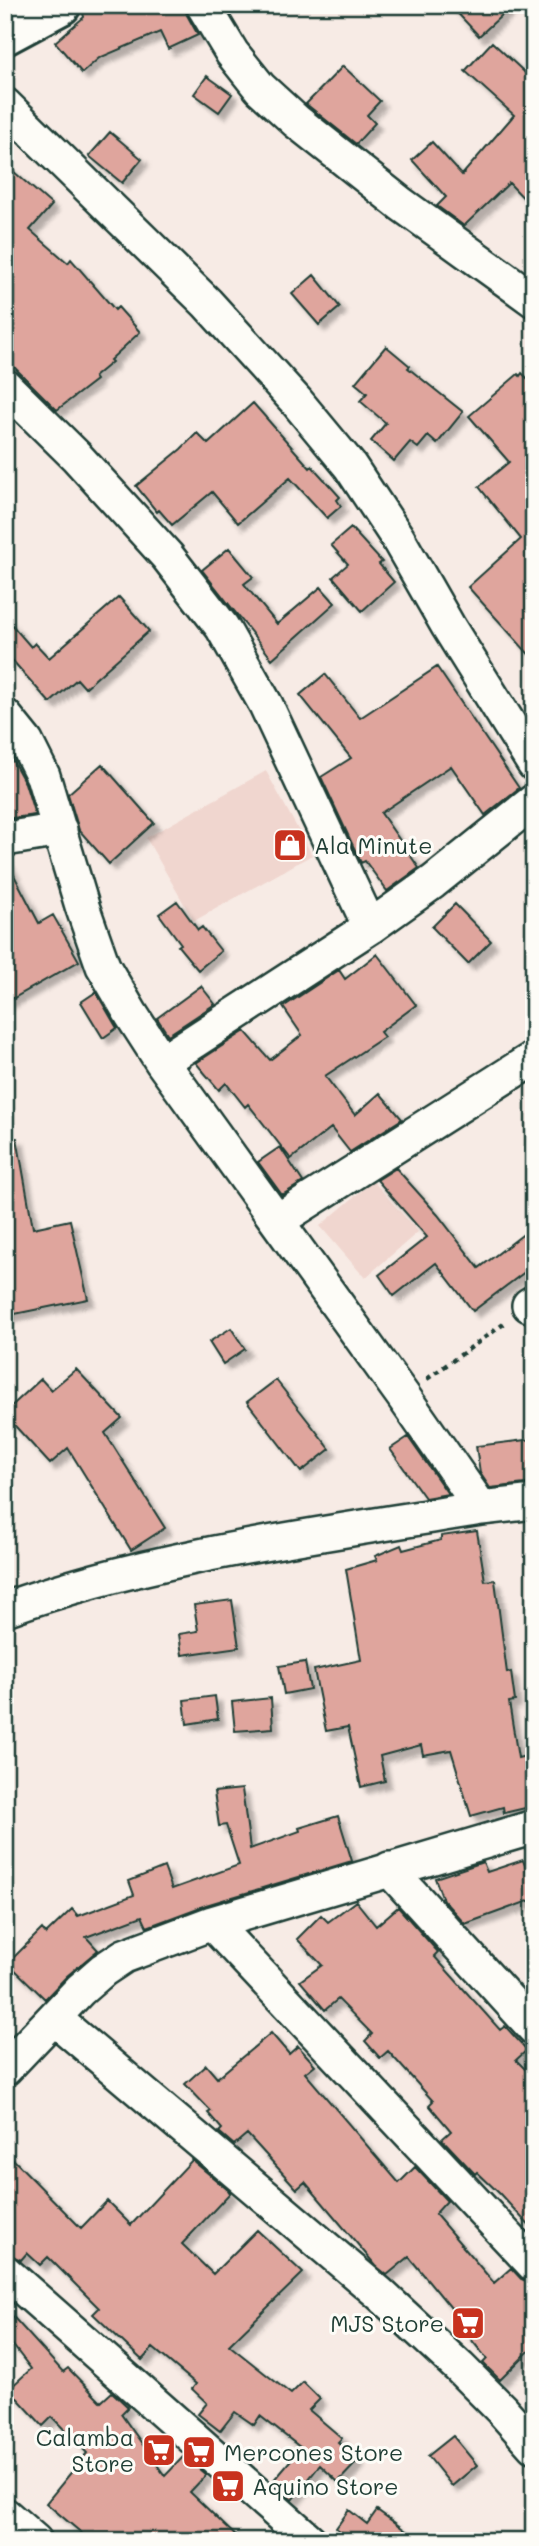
<svg xmlns="http://www.w3.org/2000/svg" width="539" height="2546" viewBox="0 0 539 2546" font-family="Mali,sans-serif">
<defs>
<filter id="shadow"><feDropShadow dx="6" dy="6" stdDeviation="2" flood-color="#0004"/></filter>
</defs>
<rect width="100%" height="100%" fill="#f7ebe5"/>
<filter id="ink" filterUnits="userSpaceOnUse"><feTurbulence type="fractalNoise" baseFrequency=".0143" numOctaves="2"/><feDisplacementMap in="SourceGraphic" scale="14" xChannelSelector="R" yChannelSelector="G"/><feConvolveMatrix kernelMatrix="1 2 1 2 8 2 1 2 1" color-interpolation-filters="sRGB"/></filter>
<g filter="url(#ink)">
<!-- built -->
<path fill="#f0d6cf" d="M 266,771 L 312,855 L 194,921 L 146,838 Z
M 373,1181 L 418,1232 L 365,1278 L 320,1226 Z"/>
<!-- building -->
<path fill="#dfa59d" stroke="#1f3d34" stroke-width="2" filter="url(#shadow)" d="M 102,5 L 184,5 L 187,15 L 198,35 L 168,49 L 160,32 L 99,58 L 82,73 L 55,42 L 84,17 L 83,13 Z
M 450,5 L 513,5 L 479,36 Z
M 492,42 L 534,81 L 534,209 L 509,183 L 464,226 L 437,206 L 446,197 L 412,160 L 432,142 L 462,175 L 514,115 L 465,71 Z
M 343,66 L 380,101 L 367,115 L 375,123 L 356,144 L 306,104 Z
M 207,76 L 232,94 L 219,112 L 194,94 Z
M 110,132 L 142,159 L 122,183 L 89,156 Z
M 5,164 L 52,205 L 30,230 L 68,263 L 71,259 L 115,310 L 118,307 L 140,332 L 110,360 L 112,362 L 94,377 L 96,380 L 57,410 L 5,358 Z
M 314,275 L 340,307 L 319,325 L 292,294 Z
M 386,346 L 410,366 L 408,368 L 463,412 L 437,444 L 428,436 L 418,448 L 410,442 L 394,461 L 371,441 L 386,423 L 360,401 L 367,393 L 355,383 Z
M 522,373 L 534,385 L 534,660 L 468,587 L 521,539 L 479,487 L 509,462 L 469,416 L 518,374 L 520,376 Z
M 253,403 L 310,468 L 312,466 L 340,497 L 337,500 L 341,506 L 327,518 L 290,478 L 238,523 L 212,492 L 172,525 L 159,510 L 157,512 L 136,486 L 181,449 L 197,433 L 208,444 Z
M 351,528 L 382,562 L 379,564 L 394,582 L 362,611 L 333,577 L 348,564 L 331,545 Z
M 229,548 L 253,577 L 244,584 L 277,624 L 321,587 L 335,603 L 272,659 L 202,570 Z
M 119,597 L 149,631 L 85,688 L 77,679 L 50,703 L 5,652 L 5,617 L 31,647 L 35,643 L 49,658 Z
M 437,667 L 519,788 L 485,815 L 451,766 L 381,813 L 419,868 L 387,891 L 365,861 L 361,863 L 321,777 L 351,758 L 300,695 L 325,674 L 360,718 Z
M 5,747 L 25,783 L 35,815 L 5,819 Z
M 102,764 L 154,823 L 109,864 L 79,830 L 68,794 Z
M 5,858 L 39,923 L 53,915 L 79,961 L 5,1003 Z
M 177,901 L 198,930 L 202,927 L 221,951 L 198,970 L 178,946 L 181,944 L 159,914 Z
M 455,904 L 491,941 L 468,964 L 432,927 Z
M 377,954 L 416,1005 L 380,1032 L 384,1037 L 325,1076 L 355,1115 L 380,1093 L 402,1119 L 350,1152 L 331,1128 L 291,1159 L 248,1104 L 245,1107 L 226,1083 L 219,1090 L 196,1063 L 245,1031 L 270,1060 L 302,1035 L 283,1007 L 339,970 L 345,979 Z
M 201,986 L 215,1004 L 168,1035 L 157,1018 Z
M 96,992 L 117,1028 L 103,1038 L 81,1002 Z
M 17,1138 L 33,1228 L 70,1220 L 88,1299 L 5,1316 L 5,1139 Z
M 280,1147 L 303,1182 L 282,1195 L 258,1162 Z
M 396,1168 L 438,1215 L 479,1268 L 534,1226 L 534,1265 L 473,1311 L 436,1263 L 394,1296 L 379,1275 L 427,1237 L 377,1180 Z
M 231,1328 L 245,1349 L 223,1364 L 209,1342 Z
M 76,1369 L 122,1418 L 105,1433 L 165,1528 L 131,1550 L 68,1448 L 50,1464 L 5,1415 L 5,1412 L 41,1379 L 51,1390 Z
M 276,1380 L 330,1449 L 301,1472 L 247,1402 Z
M 408,1437 L 448,1494 L 425,1498 L 390,1449 Z
M 534,1439 L 534,1483 L 490,1488 L 480,1473 L 476,1446 Z
M 477,1531 L 485,1581 L 495,1580 L 507,1673 L 511,1672 L 515,1701 L 509,1702 L 518,1758 L 530,1755 L 534,1773 L 534,1806 L 504,1813 L 503,1807 L 471,1816 L 451,1750 L 423,1755 L 421,1745 L 380,1756 L 385,1781 L 361,1787 L 348,1727 L 326,1731 L 314,1670 L 361,1660 L 346,1569 L 377,1560 L 375,1556 L 401,1545 L 403,1550 L 441,1540 L 441,1536 Z
M 232,1600 L 239,1647 L 182,1655 L 179,1634 L 198,1631 L 194,1605 Z
M 305,1662 L 310,1689 L 284,1694 L 279,1666 Z
M 215,1696 L 218,1719 L 187,1724 L 184,1700 Z
M 271,1698 L 273,1728 L 235,1731 L 232,1702 Z
M 242,1789 L 250,1849 L 300,1831 L 299,1828 L 338,1816 L 352,1861 L 206,1905 L 147,1927 L 142,1916 L 86,1937 L 98,1950 L 67,1976 L 45,1999 L 8,1963 L 42,1929 L 46,1934 L 72,1909 L 78,1916 L 134,1895 L 129,1881 L 164,1867 L 172,1889 L 239,1865 L 226,1825 L 219,1826 L 214,1792 Z
M 523,1860 L 534,1890 L 534,1899 L 465,1924 L 443,1900 L 435,1878 L 483,1862 L 487,1872 Z
M 356,1901 L 376,1926 L 398,1907 L 438,1952 L 434,1956 L 500,2030 L 505,2026 L 527,2050 L 516,2060 L 534,2078 L 534,2231 L 500,2194 L 477,2172 L 475,2174 L 442,2139 L 451,2131 L 429,2105 L 433,2101 L 388,2051 L 380,2058 L 365,2041 L 372,2034 L 338,1999 L 325,2010 L 300,1981 L 322,1965 L 297,1939 L 321,1915 L 328,1922 Z
M 271,2033 L 289,2054 L 298,2046 L 315,2065 L 305,2073 L 399,2183 L 415,2167 L 447,2201 L 435,2214 L 494,2283 L 511,2268 L 521,2279 L 534,2284 L 534,2346 L 500,2380 L 483,2363 L 487,2359 L 453,2317 L 456,2314 L 409,2257 L 387,2275 L 376,2266 L 305,2182 L 297,2189 L 247,2134 L 234,2145 L 219,2132 L 222,2129 L 208,2113 L 211,2111 L 185,2084 L 206,2065 L 217,2078 Z
M 5,2151 L 81,2228 L 107,2201 L 131,2225 L 192,2160 L 228,2190 L 230,2193 L 182,2244 L 213,2274 L 257,2230 L 303,2273 L 229,2345 L 291,2394 L 303,2382 L 320,2399 L 309,2410 L 342,2438 L 338,2442 L 358,2461 L 338,2482 L 320,2465 L 292,2500 L 272,2482 L 301,2448 L 260,2416 L 254,2425 L 235,2412 L 220,2431 L 198,2414 L 207,2403 L 192,2389 L 196,2384 L 153,2348 L 142,2360 L 93,2314 L 99,2308 L 48,2257 L 40,2265 L 27,2253 L 21,2260 L 5,2253 Z
M 6,2309 L 63,2372 L 68,2368 L 101,2402 L 112,2392 L 128,2407 L 121,2414 L 165,2476 L 184,2456 L 206,2475 L 190,2492 L 241,2541 L 91,2541 L 46,2503 L 87,2453 L 52,2417 L 43,2426 L 9,2389 L 31,2369 L 5,2335 Z
M 453,2436 L 477,2465 L 452,2486 L 428,2456 Z
M 349,2510 L 367,2524 L 377,2510 L 420,2541 L 353,2541 L 336,2528 Z"/>
<g fill="none" stroke-linecap="round" stroke-linejoin="round">
<!-- street casing -->
<g stroke="#1f3d34" stroke-width="38">
<path id="street" d="M 203,5 L 232,53 L 260,88 L 296,121 L 401,204 L 534,300
M 5,105 L 207,303 L 297,402 L 350,466 L 397,537 L 448,626 L 534,764
M 5,386 L 76,456 L 167,556 L 222,627 L 266,705 L 370,927
M 5,716 L 26,742 L 43,776 L 82,906 L 103,966 L 131,1014 L 162,1062 L 403,1396 L 481,1508
M 5,839 L 60,830
M 162,1062 L 370,927 L 433,882 L 534,801
M 277,1221 L 534,1058
M 529,1305 L 534,1302
M 5,1609 C 158,1554 321,1535 481,1508 L 534,1502
M 389,1869 L 534,2028
M 212,1923 L 534,2265
M 54,2018 L 379,2293 L 459,2367 L 501,2409 L 534,2446
M 5,2069 L 80,1990 L 103,1970 L 124,1956 L 212,1923 L 534,1827
M 5,2272 L 310,2541
M 5,2515 L 35,2541"/>
</g>
<!-- secondary casing -->
<g stroke="#1f3d34" stroke-width="44">
<path id="secondary" d="M 5,35 L 61,5"/>
</g>
<!-- path -->
<path stroke="#1f3d34" stroke-width="4.5" stroke-dasharray="5 5" stroke-linecap="butt" d="M 427,1379 L 505,1323"/>
<!-- street -->
<use href="#street" stroke="#fdfcf7" stroke-width="33"/>
<!-- secondary -->
<use href="#secondary" stroke="#fdfcf7" stroke-width="38"/>
</g>
</g>
<!-- icons -->
<defs>
<g id="shop-square" transform="scale(1.75)"><rect x="-9" y="-9" width="18" height="18" rx="4" fill="#c8321e" stroke="#fdfcf7"/><path d="M-5-2.5h2.3a2.7 3.5 0 0 1 5.4 0H5L5.5 6h-11ZM-1.5-2.5h3a1.5 2.3 0 0 0-3 0Z" fill="#fff"/></g>
<g id="supermarket-square" transform="scale(1.75)"><rect x="-9" y="-9" width="18" height="18" rx="4" fill="#c8321e" stroke="#fdfcf7"/><path d="M-6-5.5h2.5l.6 2H6L4.5 2H-2.5L-4.4-4H-6ZM-1.5 3.2a1.3 1.3 0 1 0 .1 0ZM3 3.2a1.3 1.3 0 1 0 .1 0Z" fill="#fff"/></g>
</defs>
<g fill-rule="evenodd">
<use href="#shop-square" x="290" y="845"/>
<use href="#supermarket-square" x="468" y="2323"/>
<use href="#supermarket-square" x="159" y="2450"/>
<use href="#supermarket-square" x="199" y="2452"/>
<use href="#supermarket-square" x="228" y="2486"/>
</g>
<g text-anchor="middle" dominant-baseline="central" stroke-width="6" stroke-linejoin="round" paint-order="stroke">
<!-- poi labels -->
<g font-size="23" fill="#1f3d34" stroke="#fdfcf7" text-anchor="start">
<text x="314" y="845">Ala Minute</text>
<text x="444" y="2323" text-anchor="end">MJS Store</text>
<text x="134" y="2437" text-anchor="end">Calamba<tspan x="134" dy="26">Store</tspan></text>
<text x="224" y="2452">Mercones Store</text>
<text x="252" y="2486">Aquino Store</text>
</g>
</g>
<!-- margin -->
<rect width="539" height="2546" fill="none" stroke="#fdfcf7" stroke-width="28"/>
<rect x="14" y="14" width="511" height="2518" fill="none" stroke="#1f3d34" stroke-width="2.5" filter="url(#ink)"/>
</svg>
